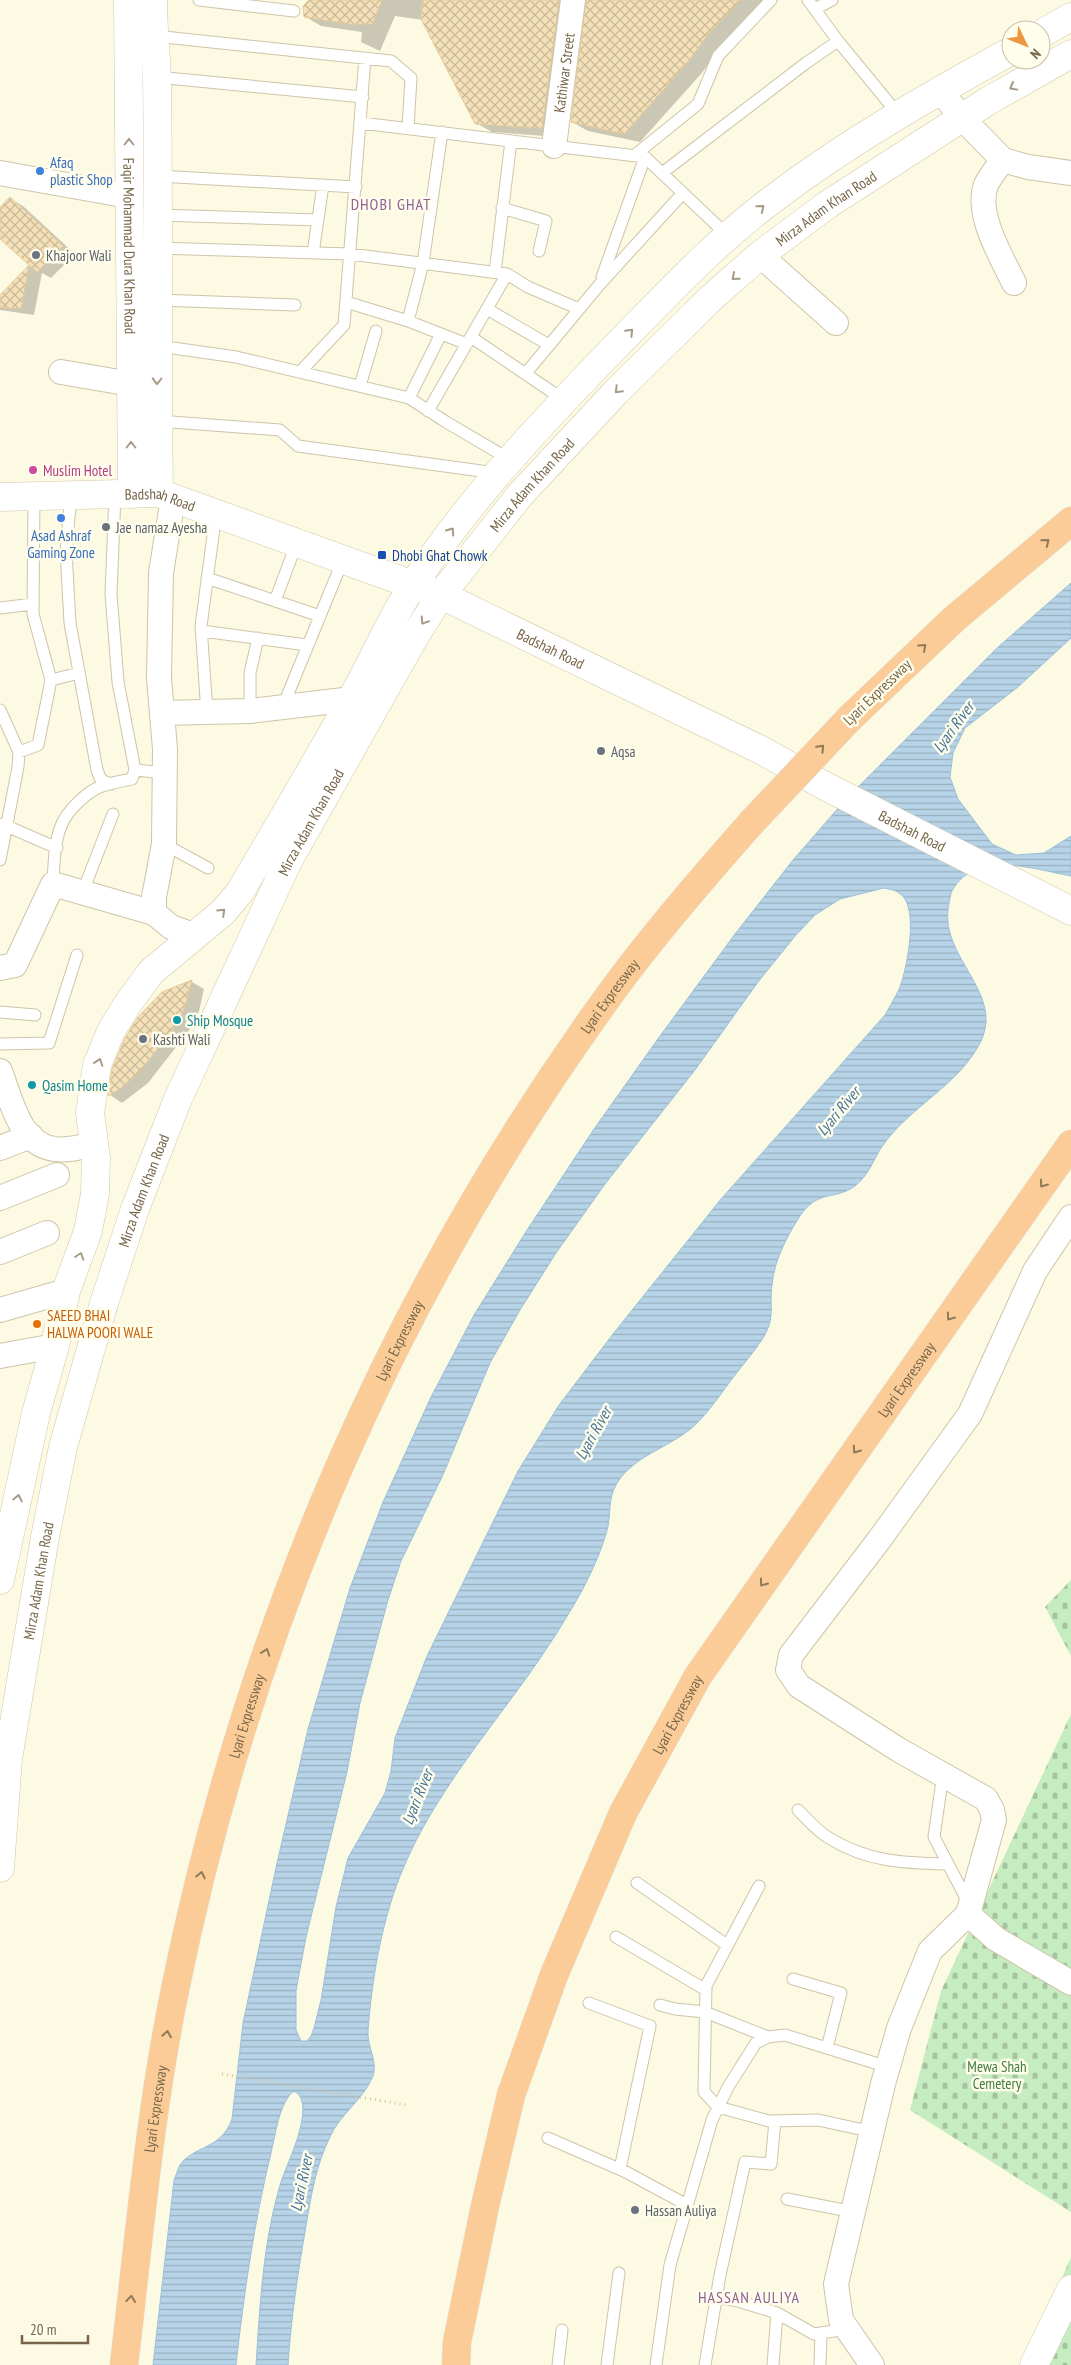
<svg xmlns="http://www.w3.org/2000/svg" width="1071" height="2365" viewBox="0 0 1071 2365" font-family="'PT Sans Narrow',sans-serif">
<defs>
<pattern id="cemetery-stones" width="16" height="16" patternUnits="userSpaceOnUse" patternTransform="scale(1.25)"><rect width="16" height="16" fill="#c6ecc1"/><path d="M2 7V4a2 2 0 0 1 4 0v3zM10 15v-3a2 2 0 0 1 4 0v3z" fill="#a6c39f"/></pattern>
<pattern id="water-rules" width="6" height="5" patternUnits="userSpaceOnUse" patternTransform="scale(1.25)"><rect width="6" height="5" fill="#b6d3e8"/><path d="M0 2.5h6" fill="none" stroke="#99afbe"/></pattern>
<pattern id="building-cross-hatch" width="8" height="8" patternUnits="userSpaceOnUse" patternTransform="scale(1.25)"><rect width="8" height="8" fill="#f4e1b9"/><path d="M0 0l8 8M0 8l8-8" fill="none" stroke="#caba98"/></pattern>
</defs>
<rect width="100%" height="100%" fill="#fdfae3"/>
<!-- cemetery -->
<path fill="url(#cemetery-stones)" d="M 1071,1580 L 1071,1656 L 1045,1607 Z
M 1071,1714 L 1071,2212 L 910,2110 L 941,1991 Z
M 1071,2257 L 1071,2365 L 1024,2365 Z"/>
<!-- water -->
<path fill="url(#water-rules)" stroke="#9cc0da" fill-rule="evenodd" d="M 1071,583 L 1071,638 L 1018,687 L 965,728 L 953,753 L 950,777 L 958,799 L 992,844 L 1016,855 L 1044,853 L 1071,836 L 1071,876 C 1033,869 975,849 952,891 C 950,895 949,905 948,909 C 942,958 1002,992 982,1039 C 961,1085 909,1106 881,1148 C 873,1161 868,1176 855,1186 C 834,1201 818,1189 800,1216 C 787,1236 774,1261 772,1285 C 769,1306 776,1317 763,1338 C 755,1351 744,1363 735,1375 C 722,1392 709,1412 694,1426 C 670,1448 628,1457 614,1489 C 608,1502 611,1520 606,1534 C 597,1564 582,1592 566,1618 C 514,1706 438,1780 400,1876 C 381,1925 372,1979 368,2031 C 367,2047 378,2061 373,2076 C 364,2099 340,2114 330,2137 C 316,2165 311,2196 306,2226 C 298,2272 291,2318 288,2365 L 256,2365 C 260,2304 263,2241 281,2182 C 287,2163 316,2107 296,2092 L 292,2092 C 278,2108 276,2133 271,2153 C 254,2223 244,2293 236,2365 L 153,2365 L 174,2180 C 176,2175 178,2169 180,2165 C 194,2145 221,2150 232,2119 L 243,2023 L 277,1863 L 308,1729 L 350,1588 L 383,1502 L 431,1397 L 474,1315 L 527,1230 L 594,1129 L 660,1036 L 735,934 L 793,860 L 847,798 L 997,648 ZM 884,888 C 889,889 895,890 899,893 C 920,905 907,968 900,987 C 896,996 890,1006 885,1015 L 721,1199 L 613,1334 L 559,1405 L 518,1471 L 427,1656 L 395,1738 L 391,1771 L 385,1793 L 348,1858 L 336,1907 L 321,2000 L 314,2028 L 311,2036 L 307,2041 L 301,2041 L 296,2030 L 296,1991 L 306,1937 L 347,1772 L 360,1703 L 388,1600 L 401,1561 L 442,1477 L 490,1363 L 520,1310 L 556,1253 L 605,1184 L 695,1070 L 758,982 L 796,935 L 815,915 L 840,899 Z"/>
<!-- shadow -->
<path fill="#0003" d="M 310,0 L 579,0 L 558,137 L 492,132 L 476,123 L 423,20 L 395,16 L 380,51 L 361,42 L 362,32 L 321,26 L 306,17 Z
M 588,0 L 765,0 L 724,43 L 701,74 L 640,142 L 588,131 L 572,122 Z
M 10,199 L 23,206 L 75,254 L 51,278 L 42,273 L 34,315 L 0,310 L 0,296 L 31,265 L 0,237 L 0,209 Z
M 192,982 L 204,989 L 199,1011 L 191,1028 L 148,1083 L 122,1103 L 110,1095 L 113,1070 L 163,993 Z"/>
<!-- building -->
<path fill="url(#building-cross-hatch)" stroke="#e8cc99" d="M 309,0 L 382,0 L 372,24 L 350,24 L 304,17 L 303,6 Z
M 423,0 L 559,0 L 542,128 L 475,124 L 421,19 Z
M 586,0 L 741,0 L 708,34 L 688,62 L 624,134 L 571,122 Z
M 10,197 L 63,246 L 37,272 L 29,265 L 21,309 L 0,307 L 0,295 L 29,265 L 0,239 L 0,207 Z
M 192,980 L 186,1003 L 179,1021 L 141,1070 L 123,1087 L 108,1096 L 112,1069 L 125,1038 L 138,1017 L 162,992 Z"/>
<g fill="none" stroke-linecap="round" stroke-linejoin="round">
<!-- service casing -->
<g stroke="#cfc4a9" stroke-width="13">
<path id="service" d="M 199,0 L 294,11
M 808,0 L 838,41 L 898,114
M 815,9 L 832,0
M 155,36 L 391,61 L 411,78 L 408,128
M 157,77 L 363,97
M 361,123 L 645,157 L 727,235
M 635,155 L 698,104 L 718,56 L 771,0
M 662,173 L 806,63 L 838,41
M 158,176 L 356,187
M 502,208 L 546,221 L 539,251
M 157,215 L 318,220
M 157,248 L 350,254 L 507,274 L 528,287 L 579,309
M 313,253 L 323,185
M 495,272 L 511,141
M 602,277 L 645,157
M 159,300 L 295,305
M 346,302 L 408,321 L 467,344
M 487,309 L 549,345
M 408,321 L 423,263 L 442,132
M 471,337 L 564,400
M 159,346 L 236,357 L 409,398 L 446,422 L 509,459
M 300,372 L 344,325 L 365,58
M 526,373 L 600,284 L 683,193
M 360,386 L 376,331
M 409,398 L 441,334
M 428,411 L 507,274
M 158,421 L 280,430 L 298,446 L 496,473
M 71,495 L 66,551 L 70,623 L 97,770 L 101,780 L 111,784
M 207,578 L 320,616
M 275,601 L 297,542
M 0,608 L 33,604
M 202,631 L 307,645
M 51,680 L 79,673
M 283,706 L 343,560
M 0,710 L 19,752 L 18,767 L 0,860
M 250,711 L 250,673 L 258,638
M 207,713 L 201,626 L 216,513
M 19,752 L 38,745 L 51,680 L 33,614 L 34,496
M 135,770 L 165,773
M 2,824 L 57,848
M 164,844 L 208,868
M 53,884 C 54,866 54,843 61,826 C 66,812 87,791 102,786 C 111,783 122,781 132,779 L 135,770 L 118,682 L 111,594 L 115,494
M 83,891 L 113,814
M 0,1012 L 35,1015
M 0,1044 L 49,1043 L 77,955
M 943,1774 L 934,1837 L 969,1904
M 798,1810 C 807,1819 817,1831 829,1838 C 868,1862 903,1863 947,1864
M 637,1883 L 727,1945
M 759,1886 L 706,1986 L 704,2092 L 718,2107 L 769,2121 L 818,2120 L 873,2132
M 616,1937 L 706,1990
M 793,1979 L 841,1993 L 827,2048
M 589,2003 L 650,2026 L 620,2169
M 660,2005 L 675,2009 L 705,2012 L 768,2037
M 548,2138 L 626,2172 L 687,2205
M 787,2199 L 854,2212
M 716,2297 L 738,2301 L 777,2313 L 814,2334 L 847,2329
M 558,2365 L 562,2330
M 607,2365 L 619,2273
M 656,2365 L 670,2265 L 712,2120 L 728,2087 L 756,2043 L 768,2037 L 785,2035 L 888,2067
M 705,2365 L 720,2275 L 745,2162 L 771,2164 L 775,2121
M 773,2365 L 777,2313
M 820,2365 L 821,2333"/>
</g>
<!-- minor casing -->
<g stroke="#cfc4a9" stroke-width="26">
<g id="minor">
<path d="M 940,90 L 962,118 L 1003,160 L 1028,167 L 1071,173"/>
<path id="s1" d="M 554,146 L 573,0"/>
<path d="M 1003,160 C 998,167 990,176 986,185 C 975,214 1002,258 1014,283"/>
<path d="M 0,173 L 129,196"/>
<path d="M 760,255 L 836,323"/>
<path d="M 61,372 L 131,384"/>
<path d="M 162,713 L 250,711 L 352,699"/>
<path d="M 154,913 L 154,897 L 164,844 L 165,749 L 159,678 L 161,573 L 173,498"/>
<path d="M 0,968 L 15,965 L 53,884 L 154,913 L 171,927 L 194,935"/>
<path d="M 0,1071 C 11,1099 19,1145 55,1149 C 68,1151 82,1147 94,1144"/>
<path d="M 0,1148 L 31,1136"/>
<path d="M 0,1198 L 57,1175"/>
<path d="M 1071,1217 L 1035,1271 L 970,1414 L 879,1540 L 791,1655 L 788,1670 L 799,1686 L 899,1750 L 986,1799 L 992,1810 L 994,1820 L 968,1914 L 996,1939 L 1071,1983"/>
<path d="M 0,1252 L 47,1233"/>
<path d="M 0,1310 L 66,1291"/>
<path d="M 0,1356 L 55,1346"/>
<path d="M 872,2365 L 841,2320 L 836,2284 L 883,2084 L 899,2028 L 930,1951 L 968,1914"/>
</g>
</g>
<!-- secondary casing -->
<g stroke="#d3c6a6" stroke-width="29">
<g id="secondary">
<path id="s2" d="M 128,0 L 132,494"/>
<path d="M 153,0 C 153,27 156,53 157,79 C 159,217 157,355 159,493"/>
<path d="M 1041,34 L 1071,17"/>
<path id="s3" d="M 0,497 L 159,493 L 441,595 L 763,751 L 825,786 L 1071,911"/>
<path d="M 0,1580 L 36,1413 L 55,1346 L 66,1291 L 88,1231 L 95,1194 L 96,1158 L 90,1113 L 97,1065 L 111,1031 L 127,1005 L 151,972 L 223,912 L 240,892 C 277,828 315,765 351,700 C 373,661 390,619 415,582 C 475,492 549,415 624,338 C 672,289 718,240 773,199 C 848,142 929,96 1011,51"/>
<path id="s4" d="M 0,1868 L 8,1759 L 45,1537 L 63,1447 L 104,1303 L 135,1209 L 177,1101 L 288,861 L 415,636 L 441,595 L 520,495 L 615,393 L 710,299 L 760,255 L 827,205 L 988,101 L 1071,54"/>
<path d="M 1034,2365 L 1071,2289"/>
</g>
</g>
<!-- motorway casing -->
<g stroke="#e4e0da" stroke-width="29">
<g id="motorway">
<path d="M 850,718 L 954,619 L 1071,521"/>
<path id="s5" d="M 124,2365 C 139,2238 150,2110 176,1985 C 250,1622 397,1285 616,986 C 658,929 705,875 752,822"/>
<path id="s6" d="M 456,2365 L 457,2342 L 485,2206 L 511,2095 L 554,1975 L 623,1813 L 698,1676 L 1071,1144"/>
</g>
</g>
<!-- path -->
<path stroke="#d9c59c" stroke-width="3" stroke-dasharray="1 4" stroke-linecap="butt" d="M 222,2074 L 407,2105"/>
<!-- service -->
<use href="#service" stroke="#fff" stroke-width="11"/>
<!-- minor -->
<use href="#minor" stroke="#fff" stroke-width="24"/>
<!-- secondary -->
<use href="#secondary" stroke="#fff" stroke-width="28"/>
<!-- motorway -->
<use href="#motorway" stroke="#fbcc97" stroke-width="28"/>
<!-- motorway-bridge casing -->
<g stroke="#e4e0da" stroke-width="29" stroke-linecap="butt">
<path id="motorway-bridge" d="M 752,822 L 850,718"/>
</g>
<!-- motorway-bridge -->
<use href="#motorway-bridge" stroke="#fbcc97" stroke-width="28"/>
</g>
<!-- one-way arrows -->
<defs><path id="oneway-chevron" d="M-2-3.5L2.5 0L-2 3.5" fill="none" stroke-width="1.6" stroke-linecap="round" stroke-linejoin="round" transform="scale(1.25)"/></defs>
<g stroke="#a79b88">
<use href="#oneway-chevron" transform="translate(1013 87) rotate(151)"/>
<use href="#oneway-chevron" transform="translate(129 142) rotate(-90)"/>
<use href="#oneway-chevron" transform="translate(761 208) rotate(-39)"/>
<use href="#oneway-chevron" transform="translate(735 277) rotate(139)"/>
<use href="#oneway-chevron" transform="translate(630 332) rotate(-46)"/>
<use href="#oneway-chevron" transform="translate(157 381) rotate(91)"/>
<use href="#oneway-chevron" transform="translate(618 390) rotate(135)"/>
<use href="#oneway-chevron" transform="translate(131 445) rotate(-90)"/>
<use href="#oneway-chevron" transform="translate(451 531) rotate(-55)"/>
<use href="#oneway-chevron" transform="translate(424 621) rotate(123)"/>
<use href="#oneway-chevron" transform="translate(222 912) rotate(-43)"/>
<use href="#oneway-chevron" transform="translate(99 1062) rotate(-71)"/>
<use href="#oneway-chevron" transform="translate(80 1256) rotate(-72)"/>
<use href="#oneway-chevron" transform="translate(18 1498) rotate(-78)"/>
</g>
<g stroke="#917a58">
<use href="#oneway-chevron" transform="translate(1046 542) rotate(-39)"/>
<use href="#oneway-chevron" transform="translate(923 647) rotate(-42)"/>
<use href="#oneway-chevron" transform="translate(821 748) rotate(-46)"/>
<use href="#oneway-chevron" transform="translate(1043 1184) rotate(125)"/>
<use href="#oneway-chevron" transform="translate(950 1317) rotate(125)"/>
<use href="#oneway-chevron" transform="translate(856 1450) rotate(125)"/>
<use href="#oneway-chevron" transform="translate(763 1583) rotate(125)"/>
<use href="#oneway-chevron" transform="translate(266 1652) rotate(-71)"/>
<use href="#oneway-chevron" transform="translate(201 1875) rotate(-77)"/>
<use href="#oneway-chevron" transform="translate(167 2034) rotate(-80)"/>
<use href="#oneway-chevron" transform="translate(131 2299) rotate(-84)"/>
</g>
<!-- markers -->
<g fill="#3f7fe0" stroke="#fffdeb" stroke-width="2">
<circle cx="40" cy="171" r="5"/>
<circle cx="61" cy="518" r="5"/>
</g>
<g fill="#6b7280" stroke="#fffdeb" stroke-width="2">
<circle cx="36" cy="255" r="5"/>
<circle cx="106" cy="527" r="5"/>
<circle cx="601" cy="751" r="5"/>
<circle cx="143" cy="1039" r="5"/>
<circle cx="635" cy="2210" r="5"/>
</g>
<circle fill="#d1479c" stroke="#fffdeb" stroke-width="2" cx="33" cy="470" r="5"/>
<rect fill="#1a4fb4" stroke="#fffdeb" stroke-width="2" x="377" y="550" width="10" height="10" rx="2.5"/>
<g fill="#0f9aa8" stroke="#fffdeb" stroke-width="2">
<circle cx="177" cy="1020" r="5"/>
<circle cx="32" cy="1085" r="5"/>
</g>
<circle fill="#e8710a" stroke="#fffdeb" stroke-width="2" cx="37" cy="1324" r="5"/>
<g text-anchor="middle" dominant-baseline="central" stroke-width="5" stroke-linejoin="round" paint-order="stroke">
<!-- street labels -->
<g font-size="15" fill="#776548" stroke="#fffdeb">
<text stroke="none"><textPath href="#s1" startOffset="74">Kathiwar Street</textPath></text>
<text stroke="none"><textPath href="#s4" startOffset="1910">Mirza Adam Khan Road</textPath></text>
<text stroke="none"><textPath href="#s2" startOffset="246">Faqir Mohammad Dura Khan Road</textPath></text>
<text stroke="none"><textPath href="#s4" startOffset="1505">Mirza Adam Khan Road</textPath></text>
<text stroke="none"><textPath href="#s3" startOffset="161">Badshah Road</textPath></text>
<text stroke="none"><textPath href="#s3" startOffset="581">Badshah Road</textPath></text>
<text transform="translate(877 692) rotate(-44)">Lyari Expressway</text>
<text stroke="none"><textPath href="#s4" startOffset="1100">Mirza Adam Khan Road</textPath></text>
<text stroke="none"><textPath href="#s3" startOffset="986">Badshah Road</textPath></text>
<text stroke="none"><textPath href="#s5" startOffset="1472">Lyari Expressway</textPath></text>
<text stroke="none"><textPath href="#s4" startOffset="695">Mirza Adam Khan Road</textPath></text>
<text stroke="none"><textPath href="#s5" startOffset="1068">Lyari Expressway</textPath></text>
<text stroke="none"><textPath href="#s6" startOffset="1098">Lyari Expressway</textPath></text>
<text stroke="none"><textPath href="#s4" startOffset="290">Mirza Adam Khan Road</textPath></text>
<text stroke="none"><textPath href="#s6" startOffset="692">Lyari Expressway</textPath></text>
<text stroke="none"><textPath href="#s5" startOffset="662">Lyari Expressway</textPath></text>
<text stroke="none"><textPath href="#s5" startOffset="258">Lyari Expressway</textPath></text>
</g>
<!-- shop labels -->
<g font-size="15" fill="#366cbe" stroke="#fffdeb" text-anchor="start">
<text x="50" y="162">Afaq<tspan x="50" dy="17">plastic Shop</tspan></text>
<text x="61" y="535" text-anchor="middle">Asad Ashraf<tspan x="61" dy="17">Gaming Zone</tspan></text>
</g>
<!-- worship labels -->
<g font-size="15" fill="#5b616d" stroke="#fffdeb" text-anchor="start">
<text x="46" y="255">Khajoor Wali</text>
<text x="116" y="527">Jae namaz Ayesha</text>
<text x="611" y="751">Aqsa</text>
<text x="153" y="1039">Kashti Wali</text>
<text x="645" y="2210">Hassan Auliya</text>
</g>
<!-- hotel labels -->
<g font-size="15" fill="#b23c85" stroke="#fffdeb" text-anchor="start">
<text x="43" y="470">Muslim Hotel</text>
</g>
<!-- transit labels -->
<g font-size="15" fill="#164399" stroke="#fffdeb" text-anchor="start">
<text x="392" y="555">Dhobi Ghat Chowk</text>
</g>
<!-- culture labels -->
<g font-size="15" fill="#0d838f" stroke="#fffdeb" text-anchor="start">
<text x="187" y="1020">Ship Mosque</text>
<text x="42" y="1085">Qasim Home</text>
</g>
<!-- food labels -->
<g font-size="15" fill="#c56008" stroke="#fffdeb" text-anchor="start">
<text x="47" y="1315">SAEED BHAI<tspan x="47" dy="17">HALWA POORI WALE</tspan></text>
</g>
<!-- park labels -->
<g font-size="15" fill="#407e3f" stroke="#fffdeb">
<text x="997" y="2066">Mewa Shah<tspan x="997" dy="17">Cemetery</tspan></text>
</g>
<!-- neighbourhood labels -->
<g font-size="16" letter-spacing="1" fill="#905f94" stroke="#fffdeb">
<text x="391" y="204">DHOBI GHAT</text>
<text x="749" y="2297">HASSAN AULIYA</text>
</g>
<!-- water labels -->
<g font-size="16" font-style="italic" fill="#45759b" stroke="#fffdeb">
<text transform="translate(953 727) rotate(-54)">Lyari River</text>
<text transform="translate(838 1111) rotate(-50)">Lyari River</text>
<text transform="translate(593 1433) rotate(-61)">Lyari River</text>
<text transform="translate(417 1797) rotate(-68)">Lyari River</text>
<text transform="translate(301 2183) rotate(-78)">Lyari River</text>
</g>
</g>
<!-- north arrow -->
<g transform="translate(1026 45) rotate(133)"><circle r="24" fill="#fffdeb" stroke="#c9c0aa"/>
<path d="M0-4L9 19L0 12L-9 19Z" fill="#ee9742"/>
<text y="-8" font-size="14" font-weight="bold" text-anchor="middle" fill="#776548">N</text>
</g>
<!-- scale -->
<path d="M22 2335v8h66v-8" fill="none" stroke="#776548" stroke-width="2.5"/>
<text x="30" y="2335" font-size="15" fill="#776548" stroke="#fffdeb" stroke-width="4" paint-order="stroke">20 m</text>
</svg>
